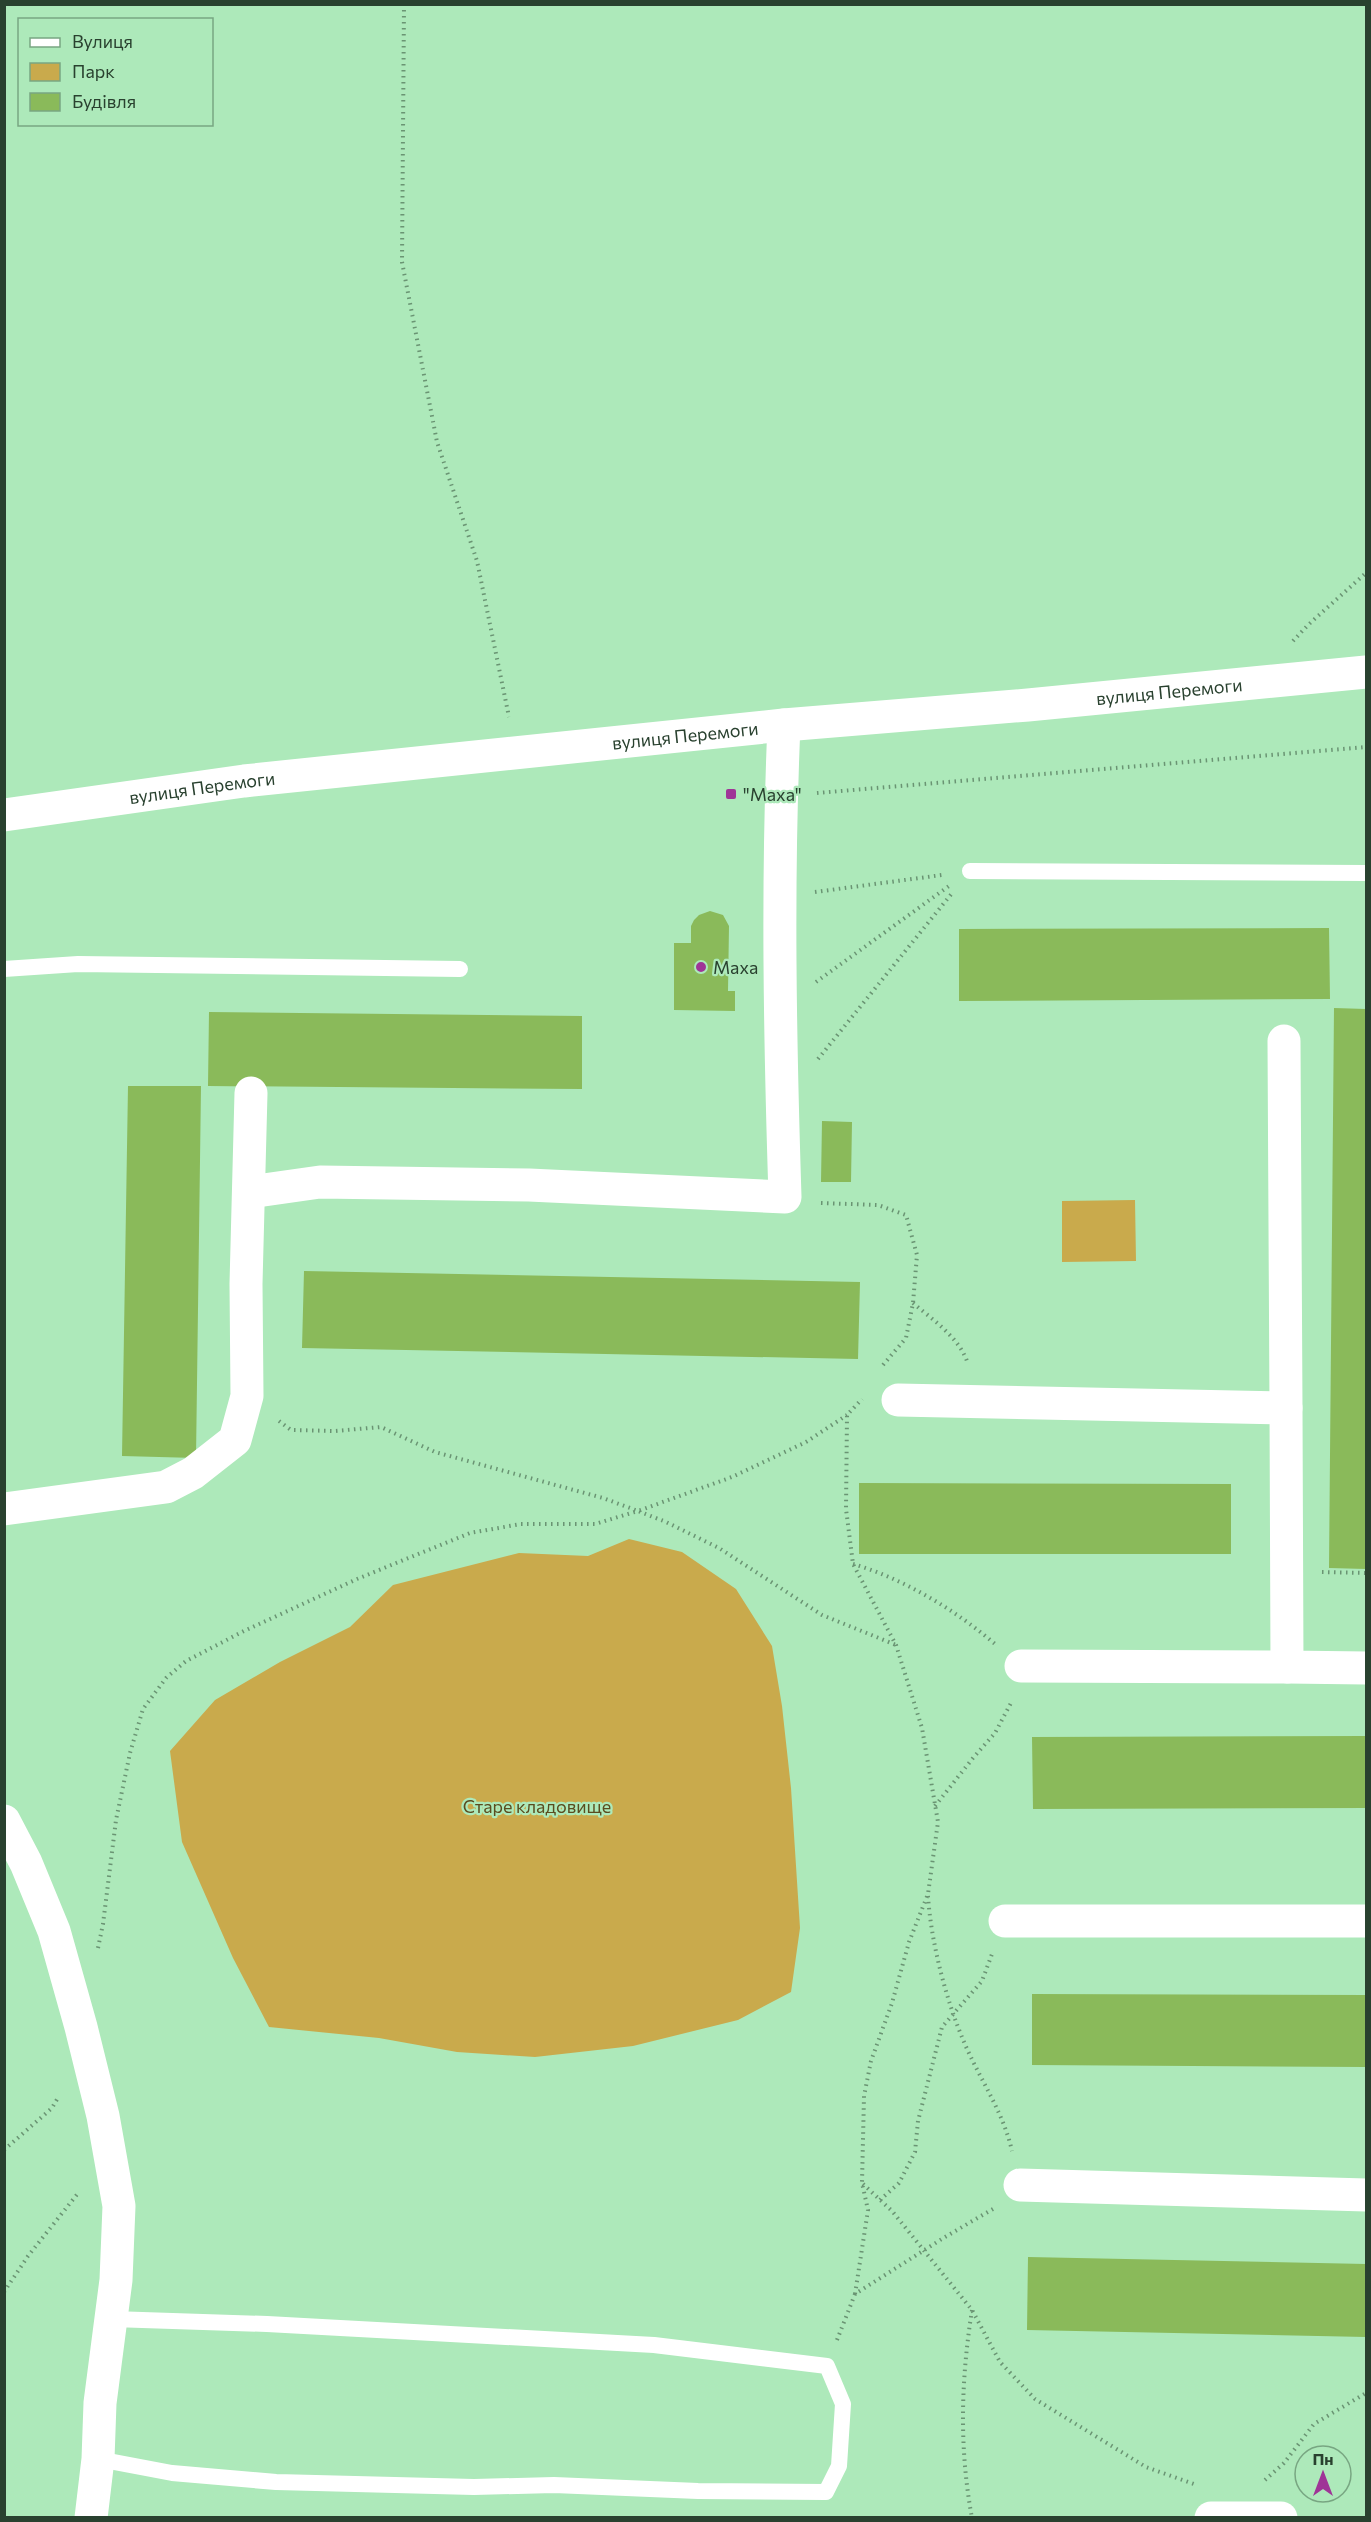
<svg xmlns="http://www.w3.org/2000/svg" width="1371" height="2522" viewBox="0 0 1371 2522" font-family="Commissioner,sans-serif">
<rect width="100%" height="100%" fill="#ade9ba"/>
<!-- green -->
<path fill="#c9aa4c" d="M 1135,1200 L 1136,1261 L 1062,1262 L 1062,1201 Z
M 629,1539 L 682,1552 L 736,1589 L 772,1646 L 782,1706 L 791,1788 L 800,1928 L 791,1992 L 738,2020 L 633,2046 L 535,2057 L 457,2052 L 379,2038 L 269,2027 L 233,1958 L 182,1842 L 170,1751 L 215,1700 L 280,1662 L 350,1627 L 393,1585 L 519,1553 L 588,1556 Z"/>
<!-- building -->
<path fill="#8aba5a" d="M 710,911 L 723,915 L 729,926 L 728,991 L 735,991 L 735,1011 L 674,1010 L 674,943 L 691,943 L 691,926 L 694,920 L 699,915 Z
M 1329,928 L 1330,999 L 959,1001 L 959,929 Z
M 1334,1008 L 1366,1009 L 1366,1569 L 1329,1568 Z
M 209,1012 L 582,1016 L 582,1089 L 208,1086 Z
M 128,1086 L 201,1086 L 196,1458 L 122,1456 Z
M 822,1121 L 852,1122 L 851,1182 L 821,1182 Z
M 304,1271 L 860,1282 L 858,1359 L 302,1348 Z
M 859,1483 L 1231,1484 L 1231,1554 L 859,1554 Z
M 1366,1736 L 1366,1808 L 1033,1809 L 1032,1737 Z
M 1032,1994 L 1366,1995 L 1366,2067 L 1032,2065 Z
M 1028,2257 L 1366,2264 L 1366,2337 L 1027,2330 Z"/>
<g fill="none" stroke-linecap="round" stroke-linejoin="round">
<!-- path -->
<path stroke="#6a9473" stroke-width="4" stroke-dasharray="1.5 4.5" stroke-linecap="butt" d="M 404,4 L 402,262 L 437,442 L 477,561 L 509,717
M 1293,641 L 1308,625 L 1366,573
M 817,793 L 1366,747
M 815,892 L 942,875
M 816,982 L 949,886
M 818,1059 L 953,892
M 821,1203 L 878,1205 L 906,1215 L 917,1255 L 913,1303 L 906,1338 L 883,1365
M 913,1303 C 933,1320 960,1338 968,1364
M 279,1421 L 291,1430 L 335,1431 L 381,1427 L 435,1452 L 603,1498 L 638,1511 L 732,1477 L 806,1442 L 847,1415
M 853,1564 C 904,1579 954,1609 995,1644
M 1322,1572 L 1366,1573
M 935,1806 L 973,1758 L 995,1733 L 1012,1701
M 928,1896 C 931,1942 946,2000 964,2042 C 980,2080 1003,2111 1012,2151
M 98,1948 L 103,1924 L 116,1820 L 130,1753 L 143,1709 L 166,1678 L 186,1661 L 244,1631 L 357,1579 L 470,1533 L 521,1524 L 595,1524 L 638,1511 L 666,1522 L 719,1548 L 822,1615 L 896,1645
M 4,2150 L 52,2108 L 59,2096
M 863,2184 L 892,2211 L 972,2310 L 1000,2362 L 1035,2399 L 1146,2467 L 1197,2485
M 880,2200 L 899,2183 L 915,2152 L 918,2121 L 942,2027 L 982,1981 L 992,1954
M 4,2292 L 28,2256 L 79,2192
M 855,2294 L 868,2210 L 862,2183 L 864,2096 L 871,2061 L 892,2003 L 909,1942 L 928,1894 L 938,1822 L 922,1728 L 896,1645 L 853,1564 L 846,1509 L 847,1415 L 862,1399
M 972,2310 C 961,2380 959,2448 972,2518
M 837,2340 L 855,2294 L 945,2237 L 993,2209
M 1265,2480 L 1284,2463 L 1314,2424 L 1366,2393"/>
<!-- lane -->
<path stroke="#fff" stroke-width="16" d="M 970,871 L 1366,873
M 4,969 L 78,964 L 460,969
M 98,2459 L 172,2473 L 276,2482 L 474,2487 L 554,2485 L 698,2491 L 826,2492 L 839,2466 L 843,2404 L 827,2366 L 654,2345 L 267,2324 L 112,2319"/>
<!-- street -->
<g stroke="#fff" stroke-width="33">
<path id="s1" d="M 4,815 L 244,781 L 784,725 L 1028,705 L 1366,672"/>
<path d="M 1284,1041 L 1286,1408"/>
<path d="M 249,1192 L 320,1182 L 529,1185 L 785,1197 C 780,1040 777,883 784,725"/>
<path d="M 898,1400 L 1286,1408 L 1287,1667 L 1366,1668"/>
<path d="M 4,1509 L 166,1487 L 193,1473 L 235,1440 L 247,1396 L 246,1284 L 251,1093"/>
<path d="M 1021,1666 L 1287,1667"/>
<path d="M 4,1821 L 26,1863 L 54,1931 L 81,2027 L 103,2116 L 119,2206 L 116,2280 L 100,2403 L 98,2459 L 91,2518"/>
<path d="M 1005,1921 L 1366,1921"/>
<path d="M 1020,2185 L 1366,2195"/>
<path d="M 1211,2518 L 1281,2518"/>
</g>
</g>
<!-- markers -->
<g fill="#9f3597" stroke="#ade9ba" stroke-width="2">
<rect x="725" y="788" width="12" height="12" rx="3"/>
<circle cx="701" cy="967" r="6"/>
</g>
<g text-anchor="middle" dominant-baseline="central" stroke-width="4.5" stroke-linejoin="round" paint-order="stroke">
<!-- street labels -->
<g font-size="18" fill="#29412f" stroke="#ade9ba">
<text stroke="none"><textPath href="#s1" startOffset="1172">вулиця Перемоги</textPath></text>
<text stroke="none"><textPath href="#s1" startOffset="686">вулиця Перемоги</textPath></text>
<text stroke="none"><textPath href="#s1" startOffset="200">вулиця Перемоги</textPath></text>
</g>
<!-- poi labels -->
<g font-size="18" fill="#29412f" stroke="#ade9ba" text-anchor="start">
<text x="743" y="794">"Маха"</text>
<text x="713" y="967">Маха</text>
</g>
<!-- park labels -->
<g font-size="18" fill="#5b4c1f" stroke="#ade9ba">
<text x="537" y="1806">Старе кладовище</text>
</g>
</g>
<!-- border -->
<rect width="1371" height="2522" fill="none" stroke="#29412f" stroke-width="12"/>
<!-- legend -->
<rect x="18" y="18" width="195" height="108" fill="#ade9ba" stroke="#78a682" stroke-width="1.5"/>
<rect x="30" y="38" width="30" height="9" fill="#ffffff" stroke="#78a682" stroke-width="1.5"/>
<text x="72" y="48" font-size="18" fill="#29412f">Вулиця</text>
<rect x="30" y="63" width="30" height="18" fill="#c9aa4c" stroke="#78a682" stroke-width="1.5"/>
<text x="72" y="78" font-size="18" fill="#29412f">Парк</text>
<rect x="30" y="93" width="30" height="18" fill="#8aba5a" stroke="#78a682" stroke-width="1.5"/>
<text x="72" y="108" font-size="18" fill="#29412f">Будівля</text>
<!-- north arrow -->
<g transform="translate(1323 2474)"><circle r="28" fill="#ade9ba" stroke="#78a682" stroke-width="1.5"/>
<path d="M0-4.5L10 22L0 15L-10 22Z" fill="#9f3597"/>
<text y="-9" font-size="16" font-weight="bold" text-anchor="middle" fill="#29412f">Пн</text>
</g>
</svg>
